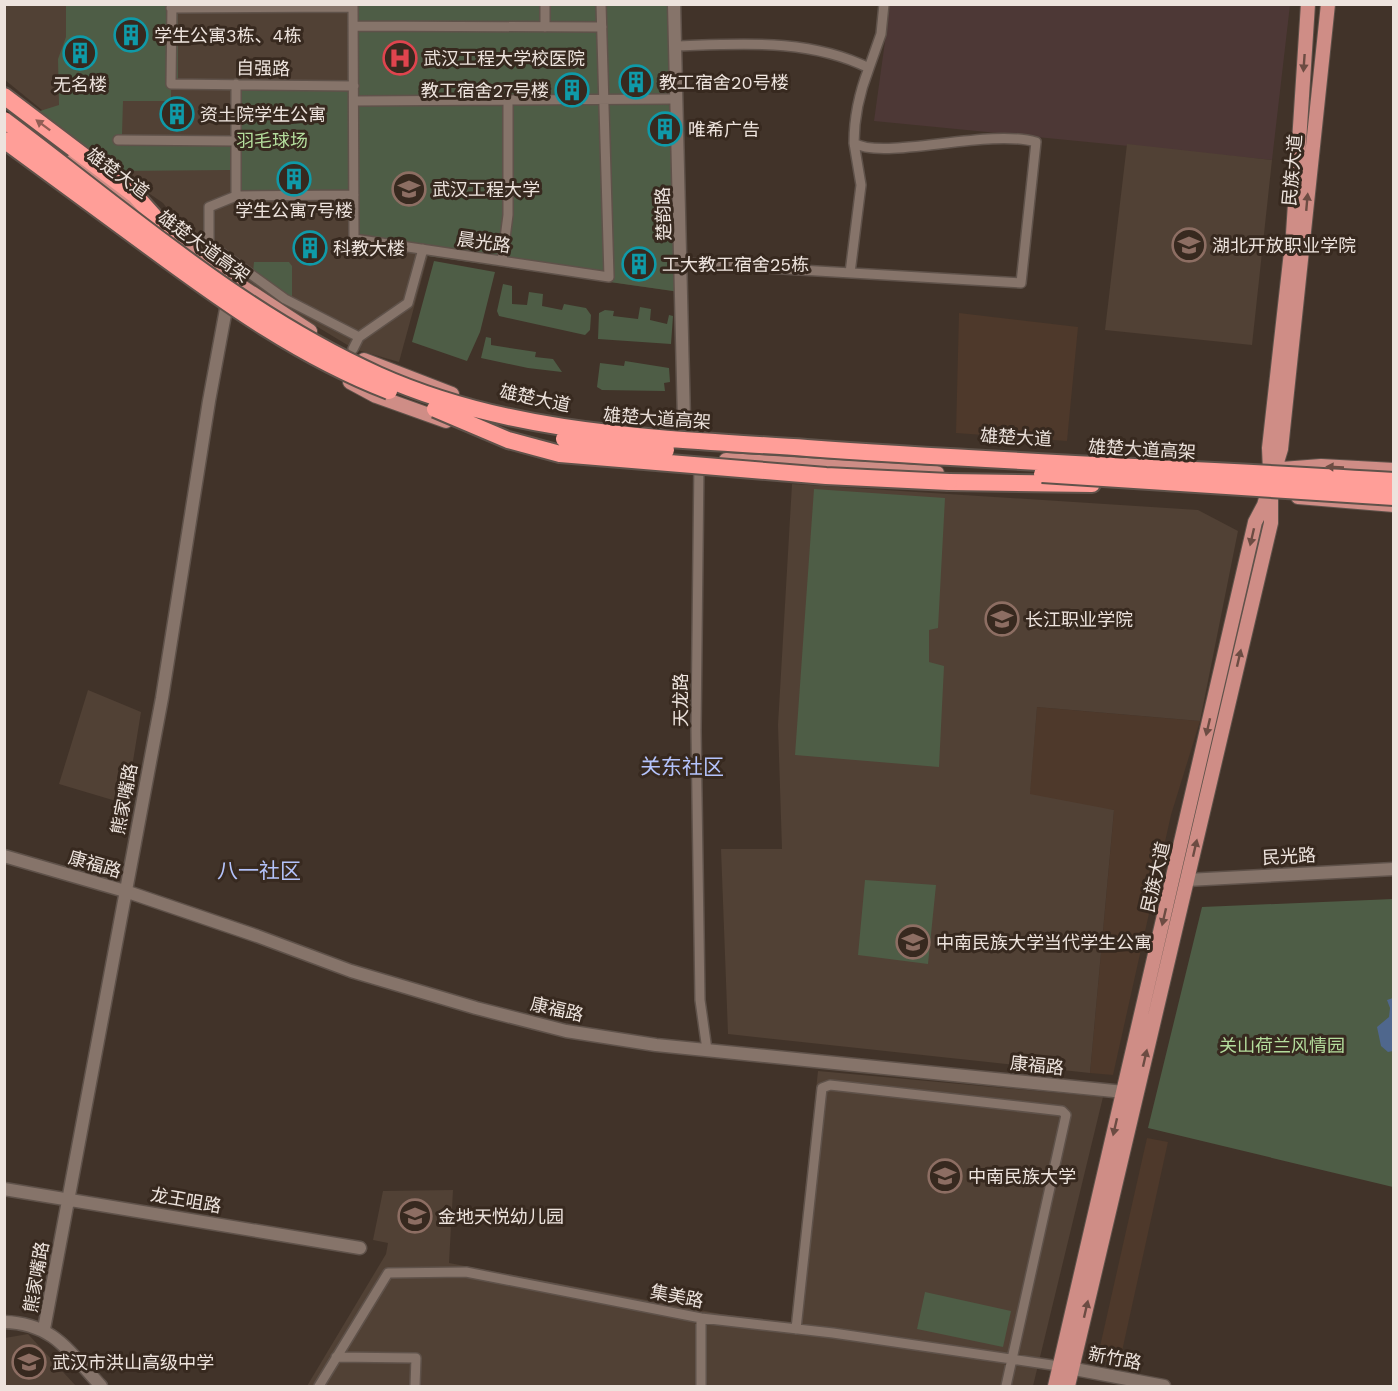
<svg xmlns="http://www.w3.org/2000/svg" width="1398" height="1391" viewBox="0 0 1398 1391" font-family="'Work Sans','Noto Sans SC',sans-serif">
<rect width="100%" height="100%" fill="#413329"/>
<!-- built -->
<path fill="#4e392b" d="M 959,313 L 1078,327 L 1067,441 L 956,433 Z
M 1037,707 L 1200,721 L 1171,815 L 1113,1075 L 1090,1073 L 1114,810 L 1029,802 Z
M 1147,1138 L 1168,1142 L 1119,1365 L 1097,1360 Z"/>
<!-- industrial -->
<path fill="#4d3836" d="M 890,5 L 1290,5 L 1272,160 L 874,121 Z"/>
<!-- education -->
<path fill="#514135" d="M 5,5 L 668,5 L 680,292 L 428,256 L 399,362 L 354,349 L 245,283 L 200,251 L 163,203 L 122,175 L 5,80 Z
M 1127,144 L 1272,160 L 1252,345 L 1105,330 Z
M 792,484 L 1198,510 L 1238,531 L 1200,721 L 1037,707 L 1030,794 L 1114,810 L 1090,1073 L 728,1034 L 721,849 L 782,849 L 778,725 Z
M 88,690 L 141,712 L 126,804 L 59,784 Z
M 818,1071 L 1103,1097 L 1033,1386 L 307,1386 L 386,1254 L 388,1243 L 373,1240 L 383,1191 L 453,1190 L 449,1263 L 721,1314 L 791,1322 Z
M 28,1334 L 76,1386 L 5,1386 L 5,1338 Z"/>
<!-- green -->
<path fill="#4e5d46" d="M 66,5 L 221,5 L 178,8 L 178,84 L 171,84 L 171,101 L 123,101 L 122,134 L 117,145 L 231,146 L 231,170 L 118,171 L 122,175 L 40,111 L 59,105 L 58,59 L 66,37 Z
M 353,5 L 668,5 L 680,292 L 428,256 L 423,249 L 354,239 L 354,196 L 236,196 L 236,84 L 354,86 Z
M 434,261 L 495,272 L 480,332 L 467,361 L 412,342 Z
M 254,262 L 289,262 L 292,266 L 292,299 L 253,272 Z
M 503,284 L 512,286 L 512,304 L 527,305 L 529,292 L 543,294 L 542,306 L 562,310 L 564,304 L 586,308 L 591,315 L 590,330 L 585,335 L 499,316 L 497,311 Z
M 640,307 L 651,309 L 650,320 L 667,324 L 669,315 L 673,316 L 671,344 L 598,339 L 599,313 L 605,310 L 614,311 L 613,316 L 638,319 Z
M 486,337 L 491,338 L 491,345 L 536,352 L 535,357 L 553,359 L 562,372 L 528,368 L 481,358 Z
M 625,361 L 669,368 L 670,382 L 664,383 L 665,391 L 602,390 L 597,387 L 600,363 L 624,366 Z
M 814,489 L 945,498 L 938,628 L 929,630 L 929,662 L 944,666 L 939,767 L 795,755 Z
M 865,880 L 936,885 L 928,964 L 858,955 Z
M 1393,899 L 1393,1187 L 1148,1128 L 1202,907 Z
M 925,1292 L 1011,1311 L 1003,1347 L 917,1329 Z"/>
<!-- water -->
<path fill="#4f678d" d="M 1393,998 L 1393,1051 L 1388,1052 L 1381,1046 L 1377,1027 L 1389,1017 L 1390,1008 L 1387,1000 Z"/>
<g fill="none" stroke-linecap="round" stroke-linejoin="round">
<!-- street casing -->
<g stroke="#5f524a" stroke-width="12">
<path id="street" d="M 172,4 L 171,84 L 354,86
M 353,4 L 354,239 L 609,277 L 601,4
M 545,4 L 545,27
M 171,8 L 353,7
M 353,26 L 602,27
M 676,46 C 742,44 808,38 869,68 C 860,91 854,118 854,143 C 883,161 988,128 1036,142 L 1021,283 L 682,263
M 869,68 L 881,34 L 884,4
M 236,84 L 236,196 L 354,195
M 354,101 L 677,99
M 118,140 L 236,141
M 236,196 L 209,207 L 209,244 L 285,299 L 359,337
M 502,261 L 508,215 L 508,100
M 850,273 L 861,185 L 854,143
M 353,349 L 359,337 L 408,303 L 423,249
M 699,462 L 696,730 L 700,1000 L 707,1050
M 796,1329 L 822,1088 L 830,1085 L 1062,1111 L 1066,1115 L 1006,1386
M 336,1357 L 416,1358 L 415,1386
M 319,1386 L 388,1273 L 466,1272 L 701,1318 L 833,1333 L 1059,1366
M 701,1386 L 701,1318"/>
</g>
<!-- secondary casing -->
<g stroke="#5f524a" stroke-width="15">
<path id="secondary" d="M 674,4 L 684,421
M 4,856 L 125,891 L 257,936 L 351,971 L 476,1008 L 566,1031 L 656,1045 L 1124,1092
M 1187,880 L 1394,869
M 4,1189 L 360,1248
M 4,1322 C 54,1323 70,1353 101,1386
M 44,1329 L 162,698 L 209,401 L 226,309
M 1064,1367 L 1164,1386"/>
</g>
<!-- primary casing -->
<g stroke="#5f524a" stroke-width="16">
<path id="primary" d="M 71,162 L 218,271 L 310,331
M 364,360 L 452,394
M 350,382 L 376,396 L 446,421
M 726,460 L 937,473
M 1282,469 L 1321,466 L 1394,470
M 1270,471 L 1269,448 L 1293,234 L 1308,4
M 1298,497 L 1394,505
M 1055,1386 L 1255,522 L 1264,505 L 1281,449 L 1328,4
M 1068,1386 L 1271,523 L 1271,494"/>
</g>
<!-- highway casing -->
<g stroke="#5f524a" stroke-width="20">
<path id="highway" d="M 4,96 L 135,195 L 168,232
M 949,482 L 1092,484"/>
</g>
<!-- street -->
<use href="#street" stroke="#86746a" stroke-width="9"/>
<!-- secondary -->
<use href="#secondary" stroke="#86746a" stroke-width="12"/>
<!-- primary -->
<use href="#primary" stroke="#cf8d86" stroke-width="14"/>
<!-- highway -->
<use href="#highway" stroke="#ff9e98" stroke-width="16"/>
<!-- highway-bridge casing -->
<g stroke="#5f524a" stroke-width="20" stroke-linecap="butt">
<path id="highway-bridge" d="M 4,120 C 124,210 240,313 378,375 C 514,436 661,438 807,448 C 1003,462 1198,469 1394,481
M 4,140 C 53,176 102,212 151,248 C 227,304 301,357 389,391
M 435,409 L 508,440 L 560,454 L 826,476 L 949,482
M 564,439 L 597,445 L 666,450
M 1042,474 L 1394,497"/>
</g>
<!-- highway-bridge -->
<use href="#highway-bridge" stroke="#ff9e98" stroke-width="16"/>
</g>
<!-- one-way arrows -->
<defs><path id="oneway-solid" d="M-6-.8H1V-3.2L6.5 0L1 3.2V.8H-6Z" transform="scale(1.5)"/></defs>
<g fill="#6c4c43">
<use href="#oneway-solid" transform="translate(1304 63) rotate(94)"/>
<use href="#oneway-solid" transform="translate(1307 202) rotate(-85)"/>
<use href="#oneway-solid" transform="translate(1335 467) rotate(-177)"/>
<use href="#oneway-solid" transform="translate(1252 537) rotate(103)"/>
<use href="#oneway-solid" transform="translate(1239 658) rotate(-77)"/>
<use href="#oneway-solid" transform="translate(1208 727) rotate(103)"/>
<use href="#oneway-solid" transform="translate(1195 848) rotate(-77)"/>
<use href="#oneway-solid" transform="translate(1164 917) rotate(103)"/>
<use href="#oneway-solid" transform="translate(1145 1058) rotate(-77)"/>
<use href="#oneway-solid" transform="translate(1115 1127) rotate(103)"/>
<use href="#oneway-solid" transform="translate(1086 1309) rotate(-77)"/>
</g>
<use fill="#915e55" href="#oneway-solid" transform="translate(43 125) rotate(-143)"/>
<!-- icons -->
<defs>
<g id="building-ring" transform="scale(1.725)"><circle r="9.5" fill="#37291f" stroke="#0f9aa8" stroke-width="1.5"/><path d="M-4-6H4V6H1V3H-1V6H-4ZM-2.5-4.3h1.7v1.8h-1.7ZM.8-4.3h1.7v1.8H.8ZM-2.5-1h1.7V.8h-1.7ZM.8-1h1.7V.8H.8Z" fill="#0f9aa8"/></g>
<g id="hospital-ring" transform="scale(1.725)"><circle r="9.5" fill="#37291f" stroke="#e0444e" stroke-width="1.5"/><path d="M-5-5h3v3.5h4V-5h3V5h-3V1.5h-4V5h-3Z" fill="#e0444e"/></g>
<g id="university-ring" transform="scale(1.725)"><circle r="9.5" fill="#37291f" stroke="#8d6e63" stroke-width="1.5"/><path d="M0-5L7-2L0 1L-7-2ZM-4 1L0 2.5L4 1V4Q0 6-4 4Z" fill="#8d6e63"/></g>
<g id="school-ring" transform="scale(1.725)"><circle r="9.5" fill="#37291f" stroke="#8d6e63" stroke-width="1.5"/><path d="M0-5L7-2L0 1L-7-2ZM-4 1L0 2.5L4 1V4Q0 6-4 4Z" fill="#8d6e63"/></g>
</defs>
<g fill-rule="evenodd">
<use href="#building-ring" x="131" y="35"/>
<use href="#building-ring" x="80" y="53"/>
<use href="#hospital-ring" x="400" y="58"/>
<use href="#building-ring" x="636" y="82"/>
<use href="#building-ring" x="572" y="90"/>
<use href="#building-ring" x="177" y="114"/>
<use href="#building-ring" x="665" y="129"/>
<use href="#building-ring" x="294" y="179"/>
<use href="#university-ring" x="409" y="189"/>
<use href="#university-ring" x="1189" y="245"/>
<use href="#building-ring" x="310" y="248"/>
<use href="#building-ring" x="639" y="264"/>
<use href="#university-ring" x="1002" y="619"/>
<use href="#university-ring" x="913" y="942"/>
<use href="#university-ring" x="945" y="1176"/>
<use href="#school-ring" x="415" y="1216"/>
<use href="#school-ring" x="29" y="1362"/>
</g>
<g text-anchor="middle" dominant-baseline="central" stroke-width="6" stroke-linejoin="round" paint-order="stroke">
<!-- poi labels -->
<g font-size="18" fill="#ede3dd" stroke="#37291f" text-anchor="start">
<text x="154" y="35">学生公寓3栋、4栋</text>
<text x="423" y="58">武汉工程大学校医院</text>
<text x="659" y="82">教工宿舍20号楼</text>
<text x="80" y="84" text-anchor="middle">无名楼</text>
<text x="549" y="90" text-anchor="end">教工宿舍27号楼</text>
<text x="200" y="114">资土院学生公寓</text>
<text x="688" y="129">唯希广告</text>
<text x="432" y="189">武汉工程大学</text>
<text x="294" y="210" text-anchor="middle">学生公寓7号楼</text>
<text x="1212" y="245">湖北开放职业学院</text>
<text x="333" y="248">科教大楼</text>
<text x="662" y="264">工大教工宿舍25栋</text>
<text x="1025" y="619">长江职业学院</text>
<text x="936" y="942">中南民族大学当代学生公寓</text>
<text x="968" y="1176">中南民族大学</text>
<text x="438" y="1216">金地天悦幼儿园</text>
<text x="52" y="1362">武汉市洪山高级中学</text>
</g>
<!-- street labels -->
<g font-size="18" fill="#ede3dd" stroke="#37291f">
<text transform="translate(263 68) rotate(1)">自强路</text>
<text transform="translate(1292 170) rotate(-85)">民族大道</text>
<text transform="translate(118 173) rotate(36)">雄楚大道</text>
<text transform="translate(663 214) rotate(-92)">楚韵路</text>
<text transform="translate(484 242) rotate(8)">晨光路</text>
<text transform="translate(204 246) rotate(36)">雄楚大道高架</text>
<text transform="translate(535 398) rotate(12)">雄楚大道</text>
<text transform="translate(657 418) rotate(4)">雄楚大道高架</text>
<text transform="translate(1016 437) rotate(3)">雄楚大道</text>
<text transform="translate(1142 449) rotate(3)">雄楚大道高架</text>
<text transform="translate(680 700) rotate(-90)">天龙路</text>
<text transform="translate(124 799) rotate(-79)">熊家嘴路</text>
<text transform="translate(1289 856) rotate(-3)">民光路</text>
<text transform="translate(95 864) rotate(16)">康福路</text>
<text transform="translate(1155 877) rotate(-77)">民族大道</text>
<text transform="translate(557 1009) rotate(13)">康福路</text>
<text transform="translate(1037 1065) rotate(6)">康福路</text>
<text transform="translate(186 1200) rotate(10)">龙王咀路</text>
<text transform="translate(36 1277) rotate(-80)">熊家嘴路</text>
<text transform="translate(677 1296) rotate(11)">集美路</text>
<text transform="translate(1115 1358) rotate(11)">新竹路</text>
</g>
<!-- park labels -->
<g font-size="18" fill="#b4dd9c" stroke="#37291f">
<text x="272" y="140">羽毛球场</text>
<text x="1282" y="1045">关山荷兰风情园</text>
</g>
<!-- quarter labels -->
<g font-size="21" fill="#b4c3fb" stroke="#37291f">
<text x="682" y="766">关东社区</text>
<text x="259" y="870">八一社区</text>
</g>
</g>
<!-- border -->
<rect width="1398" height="1391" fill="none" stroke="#ede3dd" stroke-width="12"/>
</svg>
